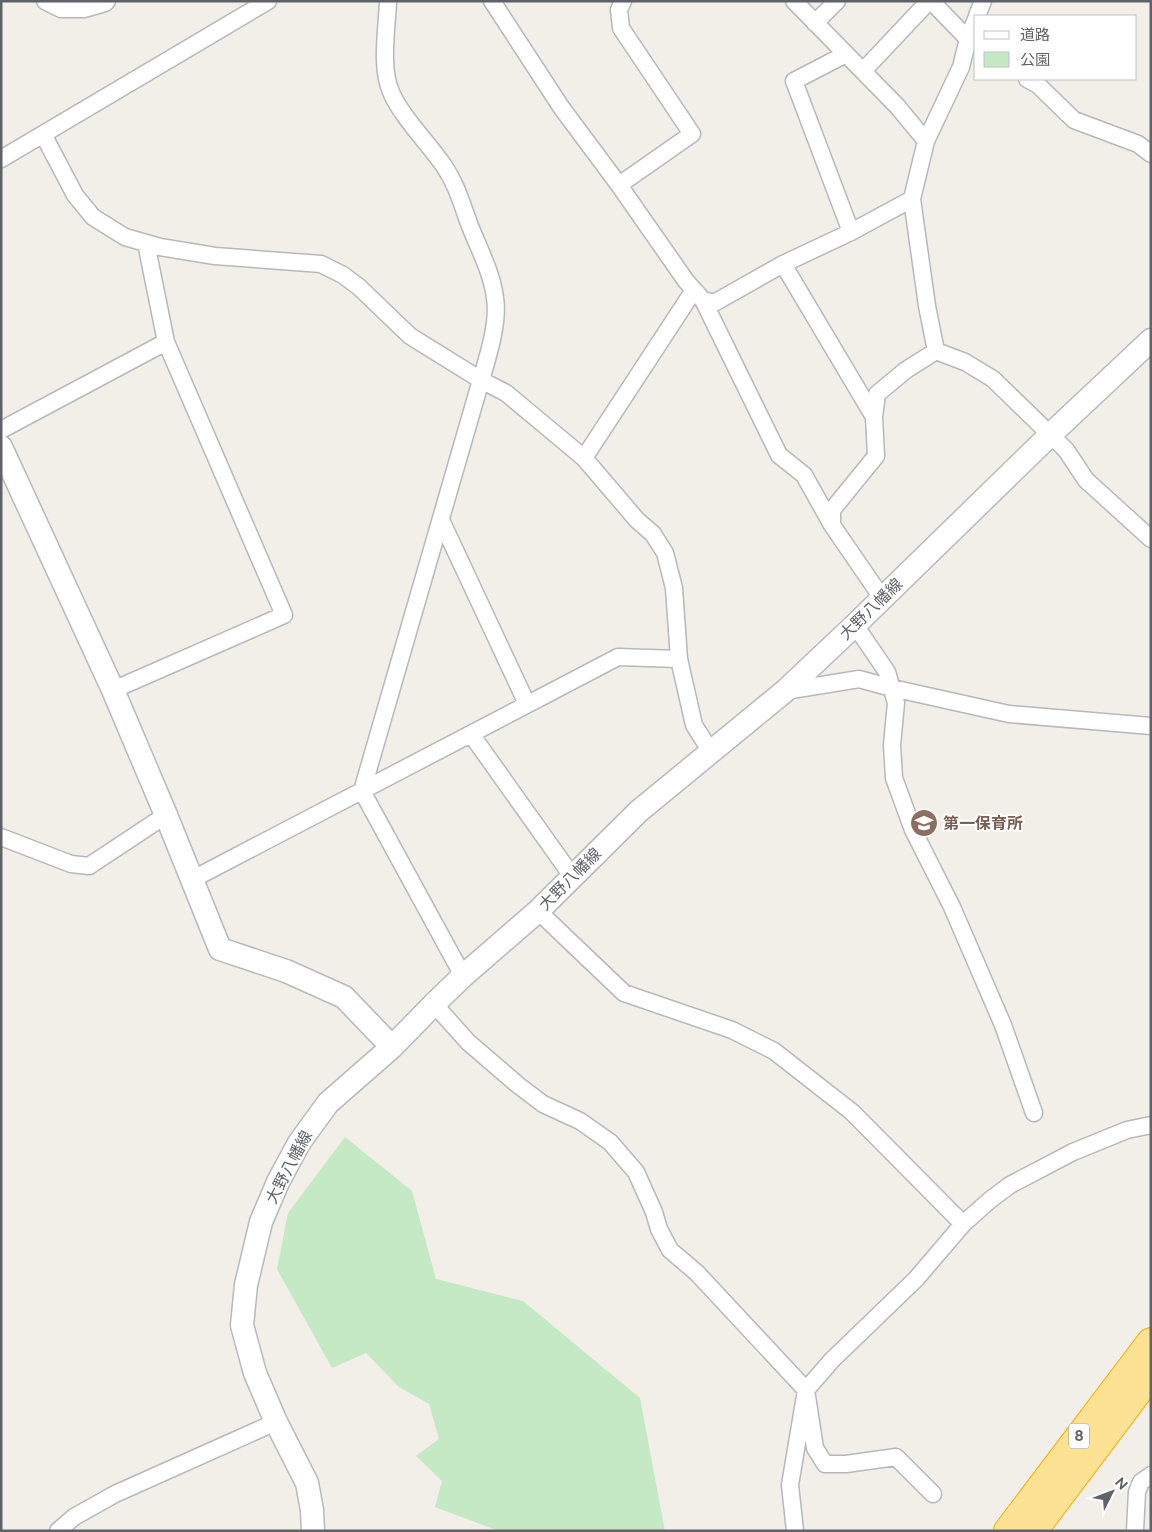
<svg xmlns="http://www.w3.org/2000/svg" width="1152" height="1532" viewBox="0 0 1152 1532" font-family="Raleway,'Noto Sans JP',sans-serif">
<rect width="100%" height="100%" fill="#f1efe8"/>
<!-- green -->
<path fill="#c5e8c5" d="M 345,1137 L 412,1191 L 436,1279 L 523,1301 L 640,1398 L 665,1531 L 499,1531 L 435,1507 L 442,1481 L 416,1456 L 439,1439 L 429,1404 L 399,1387 L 366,1353 L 332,1368 L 277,1269 L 288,1213 Z"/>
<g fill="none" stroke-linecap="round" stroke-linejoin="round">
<!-- street casing -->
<g stroke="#b5b8bc" stroke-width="19">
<path id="street" d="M 45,1 L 61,9 L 84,9 L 105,3 L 107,1
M 388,1 C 387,29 380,67 391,92 C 401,116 429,144 444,166 C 457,185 462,205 470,226 C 479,249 492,273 495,298 C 499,322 488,356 481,380 L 362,791 L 463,976
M 492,1 L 561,107 L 619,185 L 686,281 L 703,300 L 714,303 L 783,264 L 851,232 L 912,199
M 794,1 L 897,106 L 926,141
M 931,1 L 968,39
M 977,16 L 983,1
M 815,23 L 837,1
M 846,54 L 794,81 L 851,232
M 863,71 L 929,1
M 1027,79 L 1038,85 L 1074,120 L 1138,144 L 1151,154
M 43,134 L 75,195 L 93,217 L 125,237 L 160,247 L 215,256 L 321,264 L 343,275 L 359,287 L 410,336 L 481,380 L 506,393 L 584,458 L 637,520 L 653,534 L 665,553 L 674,588 L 679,659 L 694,725 L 711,752
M 1,159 L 268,1
M 619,185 L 692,134 L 621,28 L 619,10 L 623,1
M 783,264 L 874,417
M 703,300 L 779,455 L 804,475 L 832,525
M 936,351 L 927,306 L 912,199 L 926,141 L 961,67 L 968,39 L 976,19
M 936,351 L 965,362 L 993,379 L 1066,450 L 1086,480 L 1151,539
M 1,430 L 166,342
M 584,458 L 694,290
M 441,520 L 527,704
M 882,598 L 832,525 L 832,510 L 876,456 L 874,417 L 877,394 L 906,370 L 936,351
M 855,625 L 887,672 L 896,703 L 892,745 L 894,778 L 913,830 L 952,907 L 1003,1025 L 1034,1113
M 113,690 L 284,615 L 166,342 L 146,243
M 785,691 L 859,679 L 892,688 L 1009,714 L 1151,726
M 471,734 L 572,876
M 1,837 L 71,864 L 89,866 L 166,815
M 193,879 L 618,657 L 679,659
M 538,911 L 624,993 L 732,1030 L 774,1051 L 852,1112 L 963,1224
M 434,1004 L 468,1042 L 518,1085 L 543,1104 L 580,1121 L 610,1142 L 636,1172 L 654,1212 L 659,1229 L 670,1250 L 697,1273 L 806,1390 L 815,1448 L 825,1464 L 846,1464 L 896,1457 L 933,1494
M 58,1531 L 74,1517 L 115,1494 L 276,1422
M 795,1531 L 790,1485 L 806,1390 L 832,1360 L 916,1279 L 963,1224 L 990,1200 L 1010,1185 L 1073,1152 L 1127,1130 L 1151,1125
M 1135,1531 L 1137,1492 L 1141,1482 L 1151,1475"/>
</g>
<!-- secondary casing -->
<g stroke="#b6babf" stroke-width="25">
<path id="secondary" d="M 1,447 L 113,690 L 166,815 L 220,949 L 286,971 L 344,997 L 392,1047
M 313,1531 L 312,1510 L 307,1483 L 276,1422 L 255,1373 L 242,1325 L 246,1285 L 261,1222 L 278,1182 L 299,1143 L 328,1103 L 392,1047 L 434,1004 L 463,976 L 538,911 L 639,811 L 785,691 L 855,625 L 1050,435 L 1151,340"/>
</g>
<!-- highway casing -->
<g stroke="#f9ab00" stroke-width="30">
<path id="highway" d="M 1008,1531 L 1151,1342
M 1033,1531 L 1151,1374"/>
</g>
<!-- street -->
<use href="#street" stroke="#fff" stroke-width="16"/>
<!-- secondary -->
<use href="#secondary" stroke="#fff" stroke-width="22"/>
<!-- highway -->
<use href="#highway" stroke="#fde293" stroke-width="28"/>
</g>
<!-- icons -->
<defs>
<g id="school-disc" transform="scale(1.4375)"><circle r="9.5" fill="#8d6e63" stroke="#fff"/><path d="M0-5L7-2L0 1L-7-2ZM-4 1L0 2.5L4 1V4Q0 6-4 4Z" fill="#fff"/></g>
</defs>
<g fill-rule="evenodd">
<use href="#school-disc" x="924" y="823"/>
</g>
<g text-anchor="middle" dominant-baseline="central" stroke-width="4" stroke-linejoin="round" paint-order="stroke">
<!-- shield labels -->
<rect fill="#fff" stroke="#8f9295" stroke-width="1" x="1069" y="1423.5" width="20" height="25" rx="4"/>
<g font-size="15" font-weight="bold" fill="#5f6368">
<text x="1079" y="1436">8</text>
</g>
<!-- street labels -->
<g font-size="16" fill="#5f6368" stroke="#fff">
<text transform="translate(871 609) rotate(-44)">大野八幡線</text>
<text transform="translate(570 879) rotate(-45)">大野八幡線</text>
<text transform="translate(289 1167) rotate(-62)">大野八幡線</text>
</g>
<!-- education labels -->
<g font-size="16" font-weight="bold" fill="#785e54" stroke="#fff" text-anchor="start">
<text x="943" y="823">第一保育所</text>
</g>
</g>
<!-- border -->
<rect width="1152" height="1532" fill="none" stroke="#5f6368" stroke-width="5"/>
<!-- legend -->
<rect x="974" y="15" width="162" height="65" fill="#ffffff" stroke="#bfc1c3"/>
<rect x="984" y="31" width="25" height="8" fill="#ffffff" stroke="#bfc1c3"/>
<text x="1020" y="40" font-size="15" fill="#5f6368">道路</text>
<rect x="984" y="52" width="25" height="15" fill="#c5e8c5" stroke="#bfc1c3"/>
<text x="1020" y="65" font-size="15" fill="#5f6368">公園</text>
<!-- north arrow -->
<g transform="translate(1112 1492) rotate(48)" stroke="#ffffff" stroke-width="4" paint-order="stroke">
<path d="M0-4L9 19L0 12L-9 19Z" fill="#5f6368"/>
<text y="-8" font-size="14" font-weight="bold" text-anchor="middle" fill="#5f6368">N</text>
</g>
</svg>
